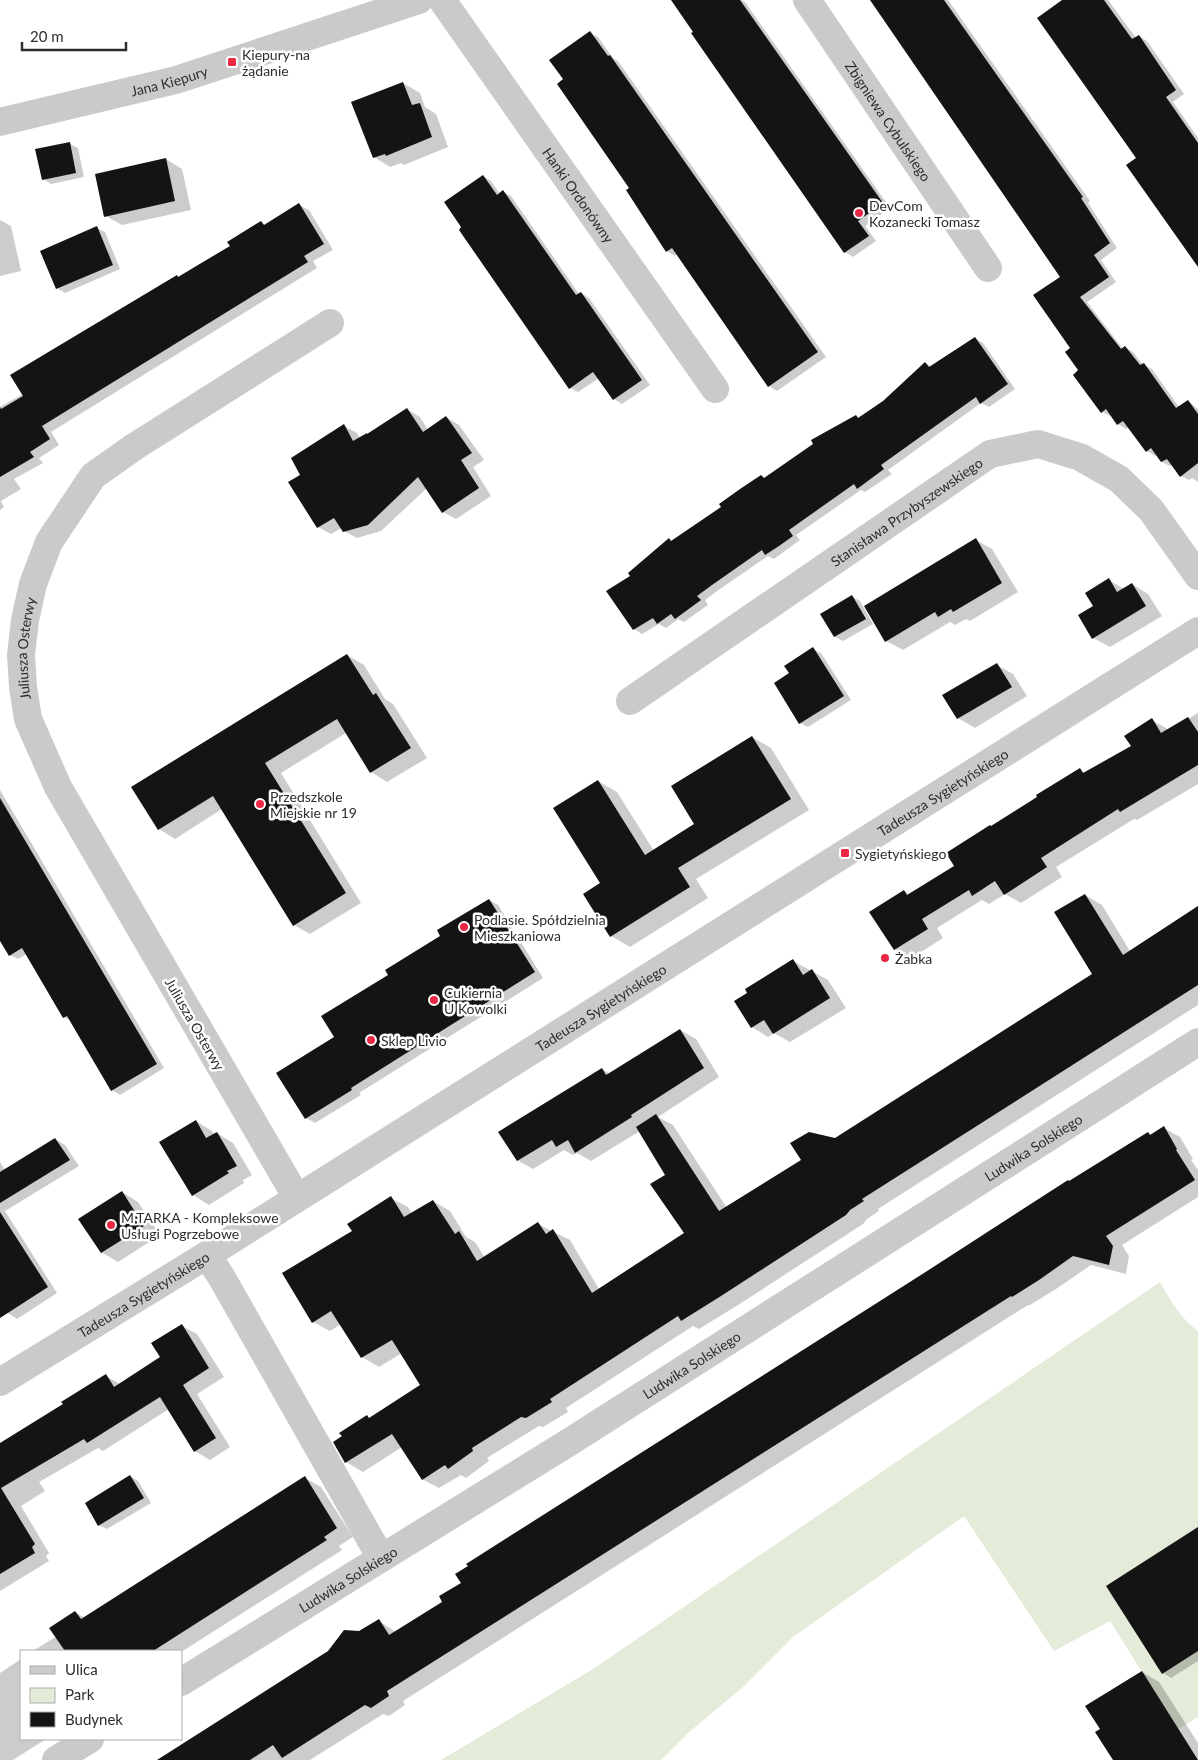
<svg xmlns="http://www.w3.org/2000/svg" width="1198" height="1760" viewBox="0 0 1198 1760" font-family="Lato,sans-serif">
<rect width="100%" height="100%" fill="#fff"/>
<!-- green -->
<path fill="#e4ebd9" d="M 1160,1282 C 1170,1300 1181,1319 1198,1331 L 1198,1717 L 1178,1729 L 1110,1621 L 1054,1651 L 964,1516 L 793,1637 L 742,1688 L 688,1733 L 661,1760 L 441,1760 L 593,1669 Z"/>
<!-- shadow -->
<path fill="#0003" d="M 686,0 L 742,0 L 745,2 L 890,208 L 865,226 L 876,241 L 853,257 L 845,252 L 693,34 L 695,32 Z
M 872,0 L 948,0 L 1090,201 L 1088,203 L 1117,248 L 1101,260 L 1116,282 L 1087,302 L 1123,349 L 1125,347 L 1133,352 L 1143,365 L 1152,369 L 1179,407 L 1188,401 L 1198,409 L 1198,482 L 1192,478 L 1189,480 L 1181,476 L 1173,464 L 1170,466 L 1162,462 L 1157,454 L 1155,456 L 1147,451 L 1129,427 L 1126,429 L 1118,424 L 1112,415 L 1110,416 L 1102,412 L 1080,370 L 1072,348 L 1061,278 Z
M 1064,0 L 1108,0 L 1136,38 L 1139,36 L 1147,41 L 1184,94 L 1173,102 L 1198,138 L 1198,265 L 1138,158 Z
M 590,33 L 598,37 L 613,58 L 618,61 L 826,357 L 777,391 L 769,386 L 677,254 L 675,256 L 667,251 L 565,79 Z
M 403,83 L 420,93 L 425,107 L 436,114 L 448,147 L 404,165 L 401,163 L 390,167 L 374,157 Z
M 70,144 L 78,148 L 84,177 L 51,184 L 43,179 Z
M 166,159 L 182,169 L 191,210 L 122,225 L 106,216 Z
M 483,176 L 491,181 L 500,194 L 503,192 L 511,196 L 579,294 L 581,293 L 589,298 L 650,385 L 622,404 L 614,399 L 599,378 L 578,392 L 570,388 Z
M 299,205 L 309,210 L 333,250 L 313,261 L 317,268 L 51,432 L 59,445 L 39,458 L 43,463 L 14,479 L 21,489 L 1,501 L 4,507 L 0,510 L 0,407 L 23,394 L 177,276 L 180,278 L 231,246 L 261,223 L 265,225 Z
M 0,220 L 11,226 L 21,271 L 0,276 Z
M 97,228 L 105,232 L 120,269 L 65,293 L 57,288 Z
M 975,338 L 983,343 L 1015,389 L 989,407 L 981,403 L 888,470 L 892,474 L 865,492 L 861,490 L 796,535 L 800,540 L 774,559 L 768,556 L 720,589 L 705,600 L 708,605 L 684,622 L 678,619 L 666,628 L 659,624 L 642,634 L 634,629 L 632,576 L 669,540 L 673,542 L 722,507 L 761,476 L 765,478 L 856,417 L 860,418 L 884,402 L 925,363 L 932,367 Z
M 407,409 L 420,417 L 428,430 L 446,417 L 459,425 L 484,460 L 473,467 L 491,496 L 456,519 L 443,512 L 427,488 L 381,531 L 357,538 L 344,531 L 342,528 L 331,534 L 318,527 L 302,475 L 344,426 L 357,433 L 360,438 L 368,435 Z
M 976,540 L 992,549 L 1018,592 L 970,621 L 966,619 L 955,625 L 950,622 L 903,650 L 886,641 Z
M 1109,580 L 1124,589 L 1132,584 L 1148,594 L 1162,616 L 1110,647 L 1093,638 L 1095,606 Z
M 852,597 L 860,601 L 873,624 L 843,641 L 835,637 L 822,614 Z
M 813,649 L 821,653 L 851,700 L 808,727 L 800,723 L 791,674 Z
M 347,655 L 364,665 L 385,699 L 393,704 L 427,758 L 387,782 L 371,772 L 346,733 L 281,773 L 361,903 L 310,934 L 294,925 L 222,809 L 175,839 L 159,829 Z
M 997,665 L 1013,674 L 1027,696 L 975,728 L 958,718 Z
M 1198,713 L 1198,784 L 1137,820 L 1134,819 L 1056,867 L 1062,877 L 1021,903 L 1005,894 L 989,904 L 982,900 L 937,928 L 943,938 L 910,959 L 894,949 L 904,891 L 910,895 L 956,867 L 991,827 L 1080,770 L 1086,773 L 1133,746 L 1152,720 L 1169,730 Z
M 752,737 L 771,748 L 809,810 L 696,879 L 708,898 L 630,947 L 611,936 L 602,884 L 598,781 L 617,792 L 654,851 L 696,824 Z
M 0,790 L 164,1068 L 120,1095 L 112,1090 L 71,1021 L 64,1017 L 27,954 L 18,959 L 10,955 L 0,938 Z
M 1085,895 L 1102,905 L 1130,951 L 1198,906 L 1198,1005 L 878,1209 L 879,1211 L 867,1219 L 863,1224 L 738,1305 L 699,1329 L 693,1326 L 566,1408 L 568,1412 L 543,1427 L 539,1426 L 487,1458 L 489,1461 L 466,1478 L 461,1475 L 439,1488 L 422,1479 L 402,1447 L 363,1472 L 346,1462 L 367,1417 L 370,1419 L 421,1385 L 402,1353 L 379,1367 L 362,1357 L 341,1324 L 330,1331 L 313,1322 L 354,1232 L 391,1198 L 408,1207 L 412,1214 L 433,1201 L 450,1211 L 466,1237 L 475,1242 L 485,1258 L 538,1224 L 570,1240 L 599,1289 L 685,1234 L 667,1175 L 640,1131 L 591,1161 L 577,1153 L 573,1155 L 564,1150 L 533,1169 L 517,1160 L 602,1069 L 610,1074 L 680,1030 L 696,1039 L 719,1077 L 658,1117 L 673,1125 L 727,1208 L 1094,974 Z
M 489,900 L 498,905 L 543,978 L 359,1093 L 361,1095 L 315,1123 L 306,1118 L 336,1037 L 390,976 Z
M 793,961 L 828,980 L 846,1008 L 790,1042 L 774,1033 L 768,1037 L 752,1027 Z
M 196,1121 L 212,1131 L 214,1134 L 217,1133 L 233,1143 L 252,1175 L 243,1180 L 244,1183 L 209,1205 L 193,1195 Z
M 1164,1128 L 1180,1137 L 1193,1159 L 1191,1160 L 1198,1170 L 1198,1197 L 1122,1245 L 1129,1256 L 1126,1274 L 1091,1265 L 1056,1289 L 1030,1305 L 1028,1305 L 403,1701 L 405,1705 L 389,1716 L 383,1714 L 310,1760 L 158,1760 L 379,1621 L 396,1632 L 444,1602 L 1148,1133 L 1151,1135 Z
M 55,1139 L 65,1145 L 79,1166 L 5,1211 L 57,1293 L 17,1319 L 8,1313 L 0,1301 L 0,1162 L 5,1170 Z
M 122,1192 L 138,1202 L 160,1235 L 118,1262 L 101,1252 Z
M 182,1326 L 197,1334 L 224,1377 L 197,1394 L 230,1447 L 210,1460 L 195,1451 L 169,1409 L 103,1451 L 98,1448 L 39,1482 L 45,1491 L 21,1506 L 49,1553 L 46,1556 L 49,1561 L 0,1591 L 0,1445 L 65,1405 L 106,1376 L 120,1384 L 161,1358 Z
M 130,1476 L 138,1481 L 151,1503 L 107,1529 L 99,1525 Z
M 305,1478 L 321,1487 L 353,1537 L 339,1546 L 342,1550 L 181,1652 L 33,1651 L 57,1636 L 75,1612 L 85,1618 Z
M 1198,1532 L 1198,1661 L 1171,1678 L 1163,1673 Z
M 21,1659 L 21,1739 L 46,1739 L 13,1760 L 0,1760 L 0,1673 Z
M 1142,1672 L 1159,1682 L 1198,1743 L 1198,1760 L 1114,1760 L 1102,1729 Z"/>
<!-- building -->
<path fill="#141414" d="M 671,0 L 740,0 L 883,203 L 858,221 L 869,236 L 844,253 L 691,33 L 693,32 Z
M 870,0 L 944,0 L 1083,197 L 1081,198 L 1110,243 L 1094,255 L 1109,277 L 1080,297 L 1121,349 L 1125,346 L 1140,365 L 1144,363 L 1176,408 L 1188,400 L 1198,414 L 1198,463 L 1180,477 L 1167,459 L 1161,462 L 1151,448 L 1146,452 L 1123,421 L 1117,425 L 1106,409 L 1101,413 L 1073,375 L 1078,370 L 1065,352 L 1070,348 L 1033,295 L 1060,277 Z
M 1062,0 L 1104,0 L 1132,39 L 1139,35 L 1176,90 L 1166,97 L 1198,143 L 1198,267 L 1126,165 L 1136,158 L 1037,18 Z
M 590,31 L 608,56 L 610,55 L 818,352 L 768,387 L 672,248 L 666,252 L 626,190 L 629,188 L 557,84 L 563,79 L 549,60 Z
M 403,82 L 412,105 L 420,103 L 432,137 L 386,156 L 385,154 L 373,158 L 351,102 Z
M 70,142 L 76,173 L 42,180 L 35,149 Z
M 166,158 L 175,201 L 104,217 L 95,174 Z
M 483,175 L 497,195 L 503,190 L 576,295 L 581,292 L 642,380 L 613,400 L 593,372 L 569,389 L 459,230 L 461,227 L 444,202 Z
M 299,203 L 324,244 L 304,256 L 308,262 L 42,426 L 50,439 L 30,452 L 34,457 L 0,477 L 0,407 L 1,409 L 23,396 L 10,375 L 177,275 L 178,277 L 203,262 L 230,246 L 227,242 L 261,221 L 264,225 Z
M 97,226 L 113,265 L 56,289 L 40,251 Z
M 975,337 L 1008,384 L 980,404 L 976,397 L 881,465 L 884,469 L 857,489 L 854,484 L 789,530 L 793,536 L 779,546 L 765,555 L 762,550 L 712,585 L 697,596 L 701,600 L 675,619 L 671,614 L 657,624 L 653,618 L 633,630 L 606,591 L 630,576 L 628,573 L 669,538 L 671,541 L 721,507 L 719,504 L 740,489 L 761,475 L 764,478 L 813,444 L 811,440 L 856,415 L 858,418 L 883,401 L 925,362 L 929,367 Z
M 407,408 L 423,432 L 446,416 L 472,453 L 461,460 L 479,488 L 442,513 L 418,477 L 368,525 L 343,532 L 334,518 L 317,528 L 288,482 L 300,475 L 291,458 L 344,424 L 353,441 L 367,433 L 367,434 Z
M 976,538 L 1002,583 L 953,612 L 951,609 L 938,617 L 935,612 L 885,642 L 864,606 Z
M 1109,578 L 1117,592 L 1132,583 L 1146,606 L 1092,639 L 1078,615 L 1093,606 L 1085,593 Z
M 852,595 L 866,619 L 834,637 L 820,614 Z
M 813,647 L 844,696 L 799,724 L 774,683 L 789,673 L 784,666 Z
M 347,654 L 373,695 L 376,693 L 411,748 L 370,773 L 337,719 L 265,763 L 346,893 L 293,926 L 213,796 L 158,830 L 131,787 Z
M 997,663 L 1012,687 L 957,719 L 942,695 Z
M 1188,717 L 1198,732 L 1198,765 L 1120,812 L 1118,809 L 1041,858 L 1047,867 L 1004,895 L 995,881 L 972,896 L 969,890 L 922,919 L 928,929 L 894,950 L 869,912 L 904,890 L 907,895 L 954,866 L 946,853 L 990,825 L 991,826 L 1037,797 L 1036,795 L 1080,768 L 1083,773 L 1131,746 L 1124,736 L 1152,718 L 1161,733 Z
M 752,736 L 791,799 L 678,868 L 690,887 L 610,937 L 583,894 L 600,883 L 553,808 L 598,780 L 645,855 L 694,824 L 671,786 Z
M 0,798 L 157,1064 L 111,1091 L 67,1016 L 63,1018 L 22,948 L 9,956 L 0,941 Z
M 1085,894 L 1123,955 L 1198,906 L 1198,985 L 862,1199 L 864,1201 L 850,1210 L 846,1215 L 721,1296 L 681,1321 L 678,1316 L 550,1399 L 552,1402 L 526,1418 L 521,1417 L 472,1448 L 473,1451 L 448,1469 L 445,1465 L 422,1480 L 392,1434 L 345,1463 L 333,1442 L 342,1436 L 339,1433 L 367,1415 L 369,1418 L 420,1385 L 392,1340 L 361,1358 L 331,1311 L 312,1323 L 282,1273 L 352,1231 L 347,1224 L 391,1196 L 404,1217 L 433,1200 L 455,1234 L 459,1231 L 477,1261 L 538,1222 L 546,1234 L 553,1229 L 592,1293 L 684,1233 L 650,1184 L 665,1175 L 636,1127 L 656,1114 L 719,1211 L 801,1160 L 790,1143 L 809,1132 L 835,1138 L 1092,974 L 1054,912 Z
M 489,899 L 535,972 L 351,1088 L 352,1090 L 305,1119 L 276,1073 L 334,1037 L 321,1016 L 388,975 L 385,970 L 440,936 L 437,930 Z
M 793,959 L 803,975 L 812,969 L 830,998 L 773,1034 L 764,1020 L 751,1028 L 734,1001 L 747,993 L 745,989 Z
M 680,1029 L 704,1068 L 631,1115 L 632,1117 L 575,1153 L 568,1140 L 556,1147 L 552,1140 L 517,1161 L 498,1132 L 602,1068 L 606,1075 Z
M 196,1120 L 206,1138 L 217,1132 L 237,1166 L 227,1171 L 229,1173 L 192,1196 L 159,1142 Z
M 1164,1126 L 1177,1149 L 1176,1150 L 1195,1180 L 1106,1236 L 1113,1246 L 1109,1265 L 1073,1256 L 1039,1280 L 1012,1297 L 1011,1296 L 387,1691 L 389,1696 L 371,1708 L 365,1705 L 282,1758 L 273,1745 L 250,1760 L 157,1760 L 328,1651 L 344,1630 L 359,1631 L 379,1619 L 389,1635 L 442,1602 L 439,1596 L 461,1583 L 455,1574 L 468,1566 L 466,1564 L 924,1273 L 1068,1180 L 1069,1181 L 1148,1132 L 1150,1135 Z
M 55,1138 L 70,1160 L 0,1203 L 0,1172 Z
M 122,1191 L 144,1226 L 101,1253 L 78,1219 Z
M 0,1212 L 48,1287 L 0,1318 Z
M 182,1324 L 209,1368 L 183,1385 L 216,1438 L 194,1452 L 160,1397 L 87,1443 L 84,1439 L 1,1488 L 35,1544 L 32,1547 L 35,1553 L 0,1574 L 0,1443 L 63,1404 L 61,1402 L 106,1374 L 114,1387 L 160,1357 L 151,1343 Z
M 130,1475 L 144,1498 L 98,1526 L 85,1503 Z
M 305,1476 L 337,1528 L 324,1537 L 327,1540 L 153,1651 L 65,1651 L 49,1628 L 75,1611 L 81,1619 Z
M 1198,1527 L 1198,1651 L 1162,1674 L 1106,1586 Z
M 1142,1671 L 1198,1760 L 1113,1760 L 1095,1732 L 1100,1729 L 1085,1706 Z"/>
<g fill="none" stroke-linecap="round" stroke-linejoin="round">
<!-- minor -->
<g stroke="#cacaca" stroke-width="28">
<path id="s1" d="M 442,0 L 715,389"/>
<path id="s2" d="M 807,0 L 988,268"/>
<path id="s3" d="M 0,122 L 176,80 L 419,0"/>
<path id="s4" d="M 630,701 L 990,454 L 1038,444 L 1080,457 L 1119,479 L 1151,510 L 1198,576"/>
<path id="s5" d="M 297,1198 L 58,787 L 28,719 L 23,687 L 21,655 L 25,620 L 33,584 L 49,542 L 93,476 L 134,447 L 330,323"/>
<path d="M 207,1255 L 222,1278 L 381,1558"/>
<path id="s6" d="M 0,1382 L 207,1255 L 1198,631"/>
<path id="s7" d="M 181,1682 L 571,1441 L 1198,1042"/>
<path d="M 56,1760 L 90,1739"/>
</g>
</g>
<!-- markers -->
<g fill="#ea2844" stroke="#fff" stroke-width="2">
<rect x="227" y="57" width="10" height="10" rx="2.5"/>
<circle cx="859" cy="213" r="5"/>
<circle cx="260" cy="804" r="5"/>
<rect x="840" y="848" width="10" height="10" rx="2.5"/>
<circle cx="464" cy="927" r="5"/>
<circle cx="885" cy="958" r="5"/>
<circle cx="434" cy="1000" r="5"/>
<circle cx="371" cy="1040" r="5"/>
<circle cx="111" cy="1225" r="5"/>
</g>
<g text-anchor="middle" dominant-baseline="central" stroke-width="5" stroke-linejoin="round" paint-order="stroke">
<!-- poi labels -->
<g font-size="14" fill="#2d2d2d" stroke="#fff" text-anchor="start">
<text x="242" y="54">Kiepury-na<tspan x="242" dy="16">żądanie</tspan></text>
<text x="869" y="205">DevCom<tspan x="869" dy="16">Kozanecki Tomasz</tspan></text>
<text x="270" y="796">Przedszkole<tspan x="270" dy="16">Miejskie nr 19</tspan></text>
<text x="855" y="853">Sygietyńskiego</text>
<text x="474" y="919">Podlasie. Spółdzielnia<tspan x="474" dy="16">Mieszkaniowa</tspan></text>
<text x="895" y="958">Żabka</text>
<text x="444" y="992">Cukiernia<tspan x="444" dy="16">U Kowolki</tspan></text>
<text x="381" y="1040">Sklep Livio</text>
<text x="121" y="1217">M.TARKA - Kompleksowe<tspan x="121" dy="16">Usługi Pogrzebowe</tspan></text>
</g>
<!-- street labels -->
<g font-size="14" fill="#2d2d2d" stroke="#fff">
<text stroke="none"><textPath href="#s3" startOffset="174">Jana Kiepury</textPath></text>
<text stroke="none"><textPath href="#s2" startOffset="146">Zbigniewa Cybulskiego</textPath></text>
<text stroke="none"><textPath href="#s1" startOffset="238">Hanki Ordonówny</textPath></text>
<text stroke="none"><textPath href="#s4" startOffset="335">Stanisława Przybyszewskiego</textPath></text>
<text stroke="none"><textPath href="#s5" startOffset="621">Juliusza Osterwy</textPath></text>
<text stroke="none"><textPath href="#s6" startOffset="1112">Tadeusza Sygietyńskiego</textPath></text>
<text stroke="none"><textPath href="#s6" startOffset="708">Tadeusza Sygietyńskiego</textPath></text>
<text transform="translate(195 1024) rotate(60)">Juliusza Osterwy</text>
<text stroke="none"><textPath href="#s7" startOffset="1006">Ludwika Solskiego</textPath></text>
<text stroke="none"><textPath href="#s6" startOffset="168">Tadeusza Sygietyńskiego</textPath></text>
<text stroke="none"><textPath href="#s7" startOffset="601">Ludwika Solskiego</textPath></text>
<text stroke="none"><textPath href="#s7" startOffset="196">Ludwika Solskiego</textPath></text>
</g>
</g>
<!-- legend -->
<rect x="20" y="1650" width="162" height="90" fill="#ffffff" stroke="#ababab"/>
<rect x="30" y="1666" width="25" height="8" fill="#cacaca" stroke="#ababab"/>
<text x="65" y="1675" font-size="15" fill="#2d2d2d">Ulica</text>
<rect x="30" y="1688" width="25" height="15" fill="#e4ebd9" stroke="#ababab"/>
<text x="65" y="1700" font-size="15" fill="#2d2d2d">Park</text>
<rect x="30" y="1712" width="25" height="15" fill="#141414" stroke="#ababab"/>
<text x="65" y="1725" font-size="15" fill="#2d2d2d">Budynek</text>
<!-- scale -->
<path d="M22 42v8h104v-8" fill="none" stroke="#2d2d2d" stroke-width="2.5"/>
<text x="30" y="42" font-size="15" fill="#2d2d2d" stroke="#ffffff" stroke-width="4" paint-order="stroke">20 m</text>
</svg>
